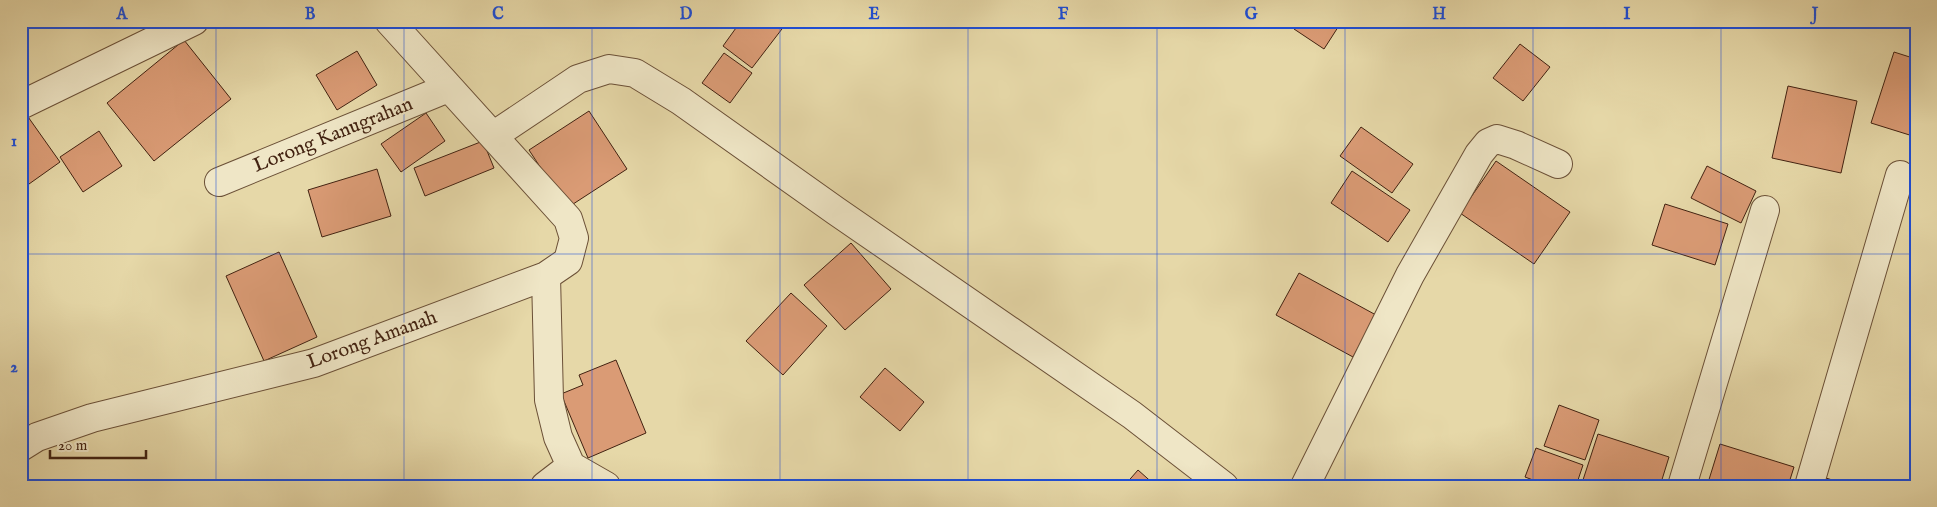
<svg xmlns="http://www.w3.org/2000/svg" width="1937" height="507" viewBox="0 0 1937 507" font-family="'IM FELL English',serif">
<rect width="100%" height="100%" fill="#e6d8a8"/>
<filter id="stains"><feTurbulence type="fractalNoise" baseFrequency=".004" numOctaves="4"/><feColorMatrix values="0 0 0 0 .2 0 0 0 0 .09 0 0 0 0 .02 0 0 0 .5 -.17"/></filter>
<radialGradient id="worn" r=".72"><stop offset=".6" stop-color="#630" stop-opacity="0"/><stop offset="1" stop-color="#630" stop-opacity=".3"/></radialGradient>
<!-- building -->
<path fill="#da9b75" stroke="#422211" d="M 741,21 L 781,21 L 785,25 L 752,68 L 723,46 Z
M 1300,21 L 1342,21 L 1324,49 L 1294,29 Z
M 184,40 L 231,99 L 154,161 L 107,103 Z
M 1520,44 L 1550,67 L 1523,101 L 1493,78 Z
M 357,51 L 377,85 L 337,110 L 316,75 Z
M 1894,52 L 1916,59 L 1916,137 L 1871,123 Z
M 724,53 L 752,73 L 730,103 L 702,83 Z
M 1788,86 L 1857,101 L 1841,173 L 1772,158 Z
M 589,111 L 627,169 L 567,208 L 529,150 Z
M 426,113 L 445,141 L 401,172 L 381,144 Z
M 26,114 L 60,162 L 29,184 L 21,173 L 21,118 Z
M 1361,127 L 1413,164 L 1392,193 L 1340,156 Z
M 99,131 L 122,166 L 83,192 L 60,157 Z
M 483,141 L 494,168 L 425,196 L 414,168 Z
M 1496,161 L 1570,212 L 1534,264 L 1460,213 Z
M 1707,166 L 1756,191 L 1741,223 L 1691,198 Z
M 377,169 L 391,216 L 322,237 L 308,190 Z
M 1352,171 L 1410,210 L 1388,242 L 1331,203 Z
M 1665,204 L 1728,224 L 1715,265 L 1652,245 Z
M 851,243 L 891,289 L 845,330 L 804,285 Z
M 279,252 L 317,337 L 264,361 L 226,276 Z
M 1299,273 L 1376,315 L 1353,357 L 1276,315 Z
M 791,293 L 827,326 L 783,375 L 746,341 Z
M 616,360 L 646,433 L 588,458 L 561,394 L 583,385 L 579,375 Z
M 885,368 L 924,402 L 900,431 L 860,397 Z
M 1559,405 L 1599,420 L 1585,460 L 1544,446 Z
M 1598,434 L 1669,457 L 1660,486 L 1581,486 Z
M 1720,444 L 1794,467 L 1788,486 L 1707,486 Z
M 1536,448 L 1583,465 L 1576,486 L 1549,486 L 1525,477 Z
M 1138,470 L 1156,486 L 1124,486 Z
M 1826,478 L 1851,486 L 1823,486 Z"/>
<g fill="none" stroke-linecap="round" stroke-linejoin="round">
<!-- minor casing -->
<g stroke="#6b5037" stroke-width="30">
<path id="minor" d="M 21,105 L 194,21
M 493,136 L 578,79 L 609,69 L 635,73 L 681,101 L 836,211 L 1132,415 L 1224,486
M 219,182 L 448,88
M 546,276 L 549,400 L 558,437 L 571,466 L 606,486
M 21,447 L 37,437 L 92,418 L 314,363 L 546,276 L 568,261 L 574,238 L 568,219 L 389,21
M 545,486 L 571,466
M 1305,486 L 1410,275 L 1479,154 L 1488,143 L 1497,139 L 1516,145 L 1558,164
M 1682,486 L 1765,210
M 1809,486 L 1900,175"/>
</g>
<!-- minor -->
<use href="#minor" stroke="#efe6c6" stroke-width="28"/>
</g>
<!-- grid -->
<path fill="none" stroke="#1d4ed8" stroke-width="1" stroke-opacity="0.55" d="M 216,21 L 216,486M 404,21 L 404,486M 592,21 L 592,486M 780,21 L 780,486M 968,21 L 968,486M 1157,21 L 1157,486M 1345,21 L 1345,486M 1533,21 L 1533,486M 1721,21 L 1721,486M 21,254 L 1916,254"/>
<g text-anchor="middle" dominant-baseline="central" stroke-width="4" stroke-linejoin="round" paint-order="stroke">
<!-- street labels -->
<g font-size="20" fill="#422211" stroke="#efe6c6">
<text transform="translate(333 135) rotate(-22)">Lorong Kanugrahan</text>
<text transform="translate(372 340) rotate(-20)">Lorong Amanah</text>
</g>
</g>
<!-- margin -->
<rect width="1937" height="507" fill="none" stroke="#e6d8a8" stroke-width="55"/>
<!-- scale -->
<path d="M50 450v8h96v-8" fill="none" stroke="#422211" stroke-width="2.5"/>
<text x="58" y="450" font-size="15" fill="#422211" stroke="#efe6c6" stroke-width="4" paint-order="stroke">20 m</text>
<rect x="28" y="28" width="1882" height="452" fill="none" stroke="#1d4ed8" stroke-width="2"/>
<g font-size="16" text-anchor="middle" font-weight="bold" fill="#1d4ed8">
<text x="122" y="19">A</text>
<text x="310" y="19">B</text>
<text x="498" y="19">C</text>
<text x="686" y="19">D</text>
<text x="874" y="19">E</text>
<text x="1063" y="19">F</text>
<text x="1251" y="19">G</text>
<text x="1439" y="19">H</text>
<text x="1627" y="19">I</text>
<text x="1815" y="19">J</text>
<text x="14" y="146">1</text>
<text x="14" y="372">2</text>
</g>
<rect width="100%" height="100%" filter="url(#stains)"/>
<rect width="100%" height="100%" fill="url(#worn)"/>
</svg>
